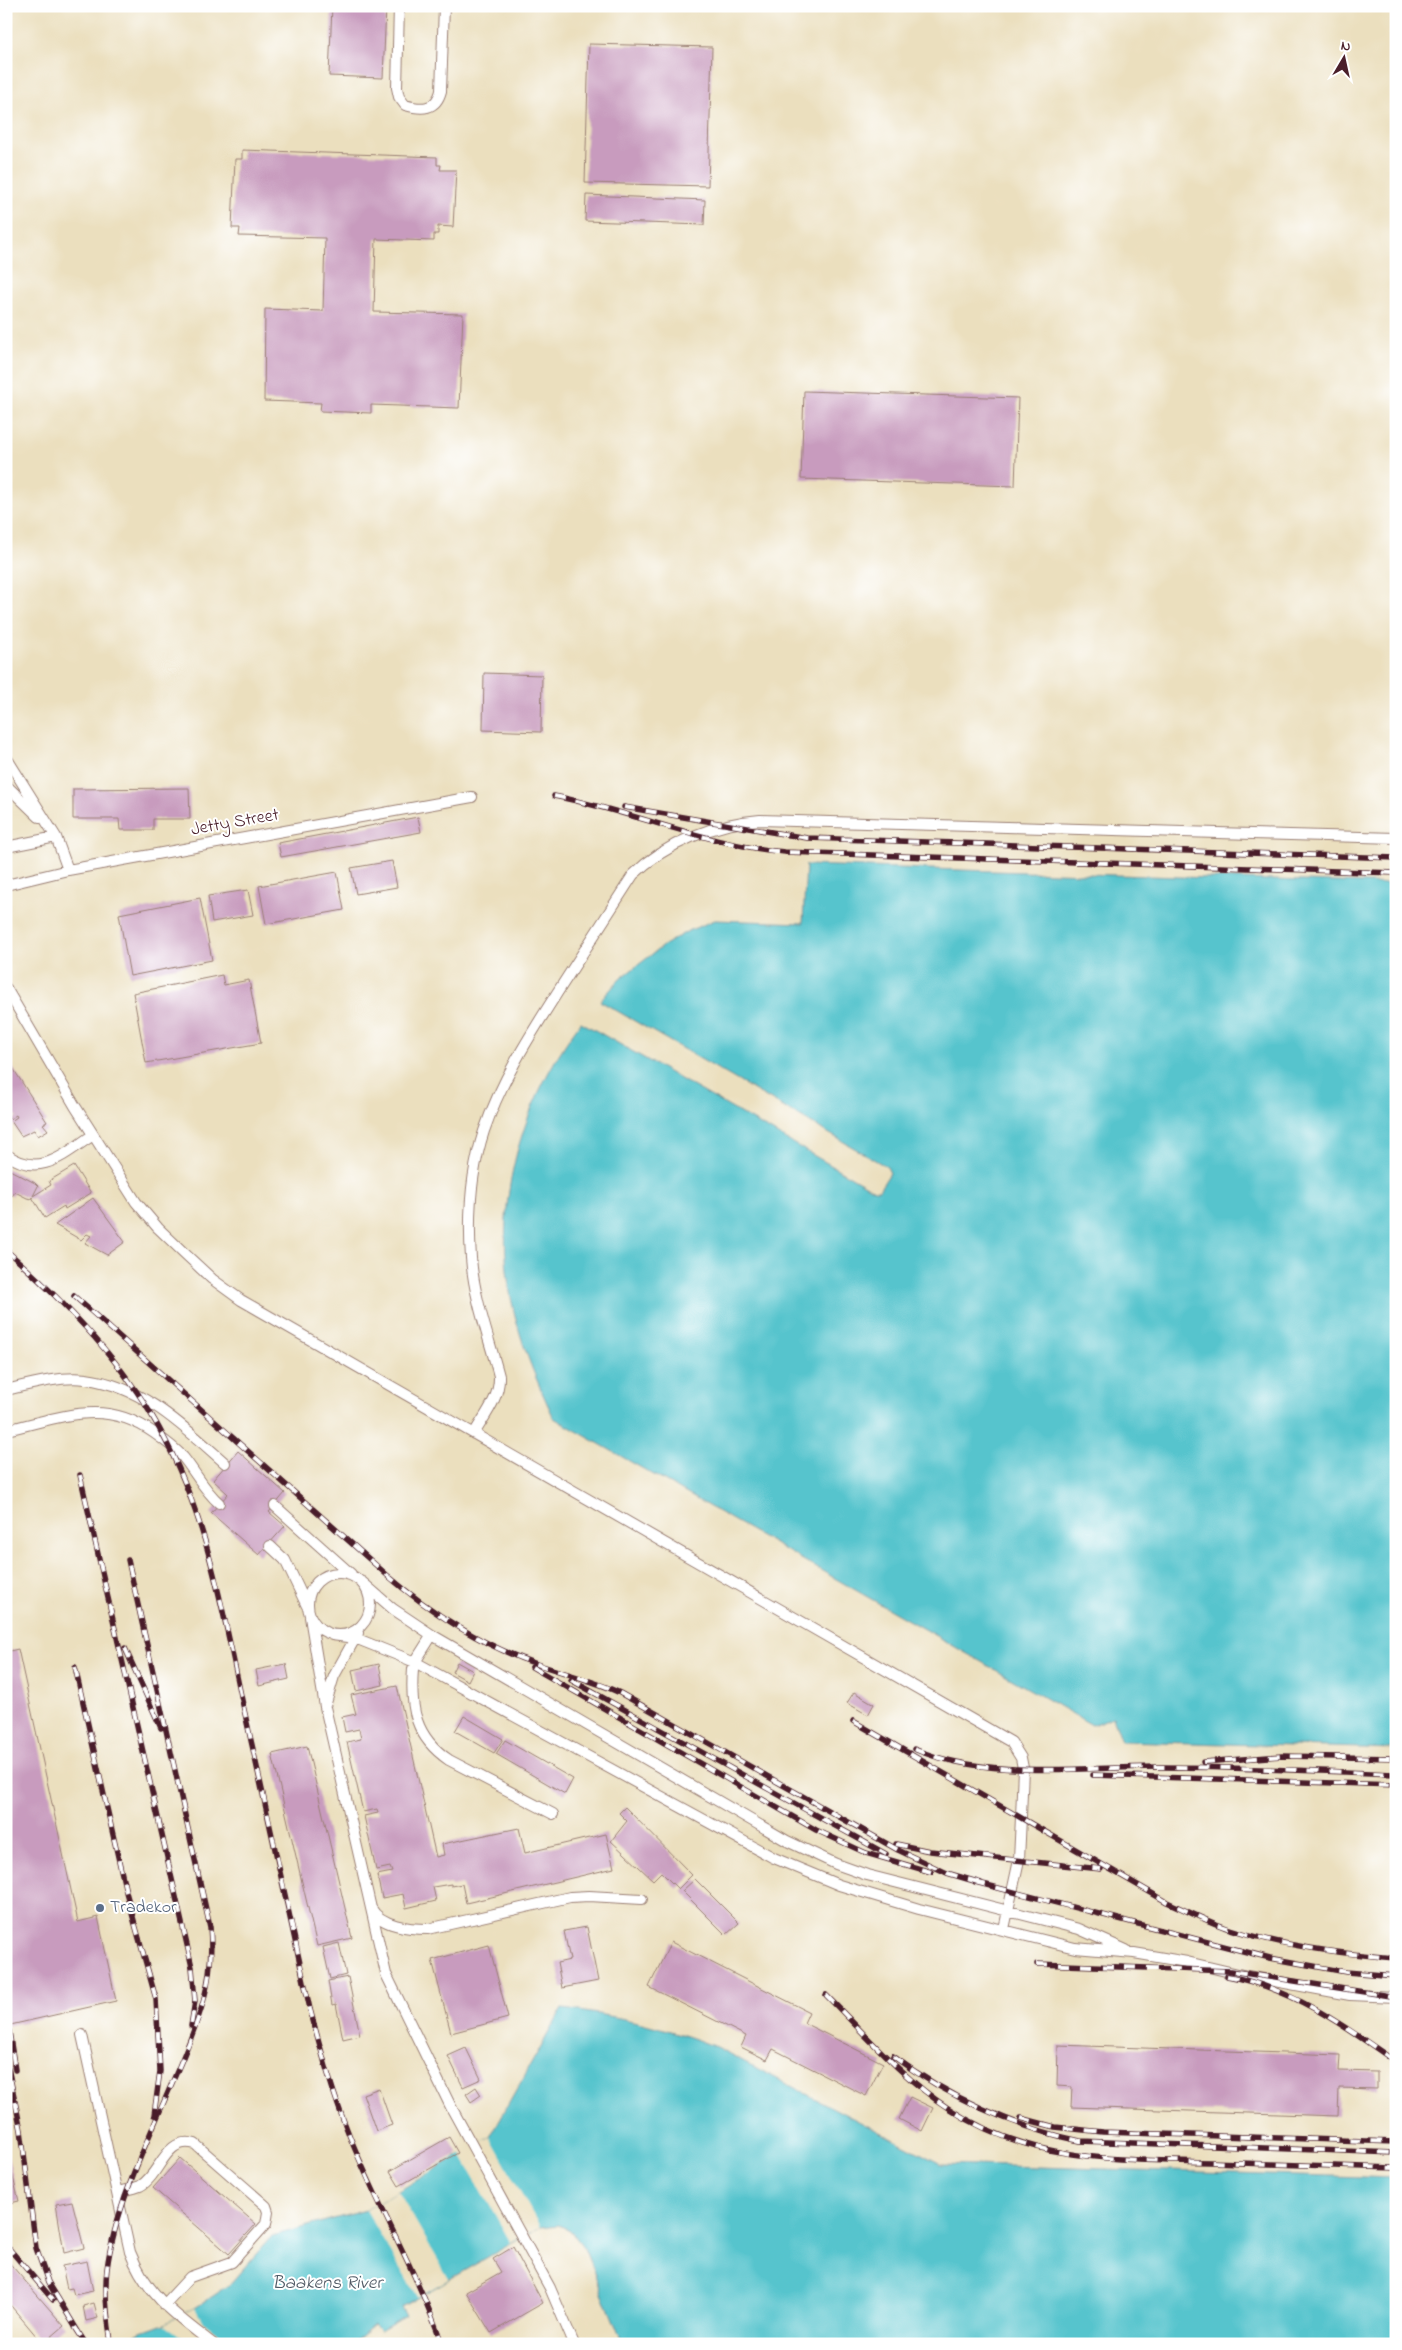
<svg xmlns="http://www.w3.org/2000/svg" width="1402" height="2350" viewBox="0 0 1402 2350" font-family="'Indie Flower',sans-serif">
<rect width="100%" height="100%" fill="#fff"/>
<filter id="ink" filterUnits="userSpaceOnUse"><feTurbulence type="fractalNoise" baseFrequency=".02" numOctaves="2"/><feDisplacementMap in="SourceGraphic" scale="10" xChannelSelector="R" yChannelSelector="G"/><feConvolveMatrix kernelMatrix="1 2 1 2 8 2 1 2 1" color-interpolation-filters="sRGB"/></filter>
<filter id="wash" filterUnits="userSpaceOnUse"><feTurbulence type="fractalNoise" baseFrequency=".0096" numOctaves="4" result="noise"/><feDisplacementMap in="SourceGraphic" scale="20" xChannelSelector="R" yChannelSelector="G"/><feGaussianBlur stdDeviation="1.12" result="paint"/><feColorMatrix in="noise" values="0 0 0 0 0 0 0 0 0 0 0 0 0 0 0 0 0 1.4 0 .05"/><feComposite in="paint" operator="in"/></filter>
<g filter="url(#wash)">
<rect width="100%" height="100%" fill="#ebdfbe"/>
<!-- water -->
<path fill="#57c4cd" stroke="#50727c" d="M 806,865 L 1396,884 L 1396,1749 L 1122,1741 L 1113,1717 L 1092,1725 L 554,1418 C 532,1372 512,1322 507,1270 C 498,1182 528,1092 581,1022 L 874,1190 L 879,1190 L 890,1173 L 887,1167 L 600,1001 L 620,979 L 664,945 L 688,931 L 715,920 L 803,923 Z
M 562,2009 C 616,2015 666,2027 716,2047 L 941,2164 L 1396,2178 L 1396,2344 L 623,2344 L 584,2248 L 571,2231 L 559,2225 L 540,2227 L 401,2307 L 406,2316 L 380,2331 L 374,2325 L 351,2344 L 97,2344 L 131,2336 L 164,2324 L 195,2308 L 228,2286 L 272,2236 L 366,2210 L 490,2137 Z"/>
<!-- pier -->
<path fill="#ebdfbe" d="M 490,2137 L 540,2227 L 511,2243 L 460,2153 Z
M 398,2191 L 449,2279 L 417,2297 L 366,2210 Z
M 195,2308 L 203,2322 L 232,2344 L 191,2344 L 164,2324 Z"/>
<g id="blocks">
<!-- building -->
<path fill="#c89bbe" d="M 332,6 L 386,6 L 383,78 L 329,76 Z
M 589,44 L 712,47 L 708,186 L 585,183 Z
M 242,150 L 437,157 L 437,165 L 441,165 L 440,170 L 456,170 L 453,227 L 438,226 L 438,234 L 434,234 L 434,241 L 376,239 L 374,312 L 463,314 L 459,408 L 371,405 L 371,413 L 320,411 L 321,403 L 264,401 L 265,309 L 323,311 L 325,238 L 239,236 L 240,228 L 232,228 L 235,159 L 242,159 Z
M 586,195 L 705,200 L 704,225 L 585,221 Z
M 804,391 L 1018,398 L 1015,486 L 801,479 Z
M 484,673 L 542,675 L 541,732 L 483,730 Z
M 189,788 L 190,819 L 153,819 L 153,830 L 120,830 L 119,819 L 73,819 L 73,789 Z
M 418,817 L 421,832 L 281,857 L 278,843 Z
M 392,861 L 397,887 L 356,894 L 351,868 Z
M 337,872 L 344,910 L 266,924 L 259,886 Z
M 248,890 L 253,915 L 212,922 L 208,896 Z
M 200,898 L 212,960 L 130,976 L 119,914 Z
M 222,975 L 224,985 L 249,980 L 261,1043 L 146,1063 L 133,993 Z
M 6,1057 L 47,1122 L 43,1124 L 48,1130 L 38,1136 L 34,1130 L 21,1136 L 11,1121 L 17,1117 L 16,1115 L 10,1119 L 6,1112 Z
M 74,1166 L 91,1193 L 65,1209 L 64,1206 L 45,1218 L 32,1197 L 31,1199 L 27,1198 L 15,1192 L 12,1196 L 6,1193 L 6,1168 L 35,1183 L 38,1186 L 33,1196 L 51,1185 L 49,1181 Z
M 93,1198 L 125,1242 L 107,1255 L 85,1243 L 91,1236 L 87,1234 L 81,1240 L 55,1225 Z
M 238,1451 L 285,1493 L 269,1512 L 285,1526 L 259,1555 L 211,1513 L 228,1494 L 213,1480 Z
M 18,1649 L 78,1922 L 98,1917 L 116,2001 L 6,2026 L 6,1652 Z
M 457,1662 L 473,1671 L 468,1681 L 452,1672 Z
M 286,1664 L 289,1679 L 259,1686 L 256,1670 Z
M 379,1664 L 383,1685 L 356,1691 L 352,1670 Z
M 397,1686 L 436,1857 L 444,1855 L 442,1844 L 519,1828 L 525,1853 L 606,1834 L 614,1868 L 466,1903 L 462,1884 L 451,1886 L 451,1884 L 433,1887 L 436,1901 L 406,1908 L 403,1894 L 382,1898 L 377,1875 L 392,1872 L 390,1867 L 376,1870 L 364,1816 L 378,1813 L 377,1809 L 363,1812 L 347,1742 L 361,1739 L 359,1729 L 345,1732 L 342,1717 L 356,1714 L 351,1695 Z
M 854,1692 L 874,1704 L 868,1715 L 847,1703 Z
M 464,1716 L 503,1739 L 494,1753 L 455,1731 Z
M 505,1740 L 573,1779 L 565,1794 L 496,1754 Z
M 307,1746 L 352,1938 L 317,1946 L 272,1754 Z
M 625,1807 L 692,1875 L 678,1889 L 661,1872 L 653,1880 L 611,1841 L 627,1821 L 619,1813 Z
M 695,1879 L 739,1923 L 726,1935 L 682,1891 Z
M 587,1927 L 598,1981 L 562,1988 L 557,1963 L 570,1960 L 564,1931 Z
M 671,1942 L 809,2012 L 804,2023 L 883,2063 L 866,2096 L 773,2049 L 767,2060 L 741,2047 L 746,2036 L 649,1987 Z
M 339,1943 L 346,1975 L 330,1979 L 323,1947 Z
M 489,1945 L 508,2018 L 451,2033 L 432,1960 Z
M 348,1977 L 360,2035 L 343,2039 L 336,2004 L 332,2005 L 328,1981 Z
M 1058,2045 L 1340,2055 L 1339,2071 L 1377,2072 L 1377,2089 L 1339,2088 L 1338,2116 L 1071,2107 L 1072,2087 L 1057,2086 Z
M 466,2048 L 481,2079 L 463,2087 L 448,2056 Z
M 476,2087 L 481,2095 L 471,2102 L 466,2094 Z
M 379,2088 L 392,2125 L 376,2131 L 363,2094 Z
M 910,2097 L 933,2108 L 922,2131 L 899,2119 Z
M 449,2137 L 458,2153 L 399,2186 L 390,2171 Z
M 6,2150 L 19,2201 L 6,2204 Z
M 180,2158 L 256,2224 L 229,2254 L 153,2188 Z
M 72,2201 L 84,2248 L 64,2253 L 56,2204 Z
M 513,2247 L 543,2303 L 491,2333 L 466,2292 L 501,2272 L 493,2259 Z
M 6,2259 L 64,2326 L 43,2344 L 6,2300 Z
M 87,2261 L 93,2291 L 74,2295 L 72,2288 L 67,2289 L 62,2266 Z
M 94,2303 L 98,2318 L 86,2321 L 83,2306 Z"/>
</g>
</g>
<g filter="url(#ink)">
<use href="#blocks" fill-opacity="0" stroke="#9a7f74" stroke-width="1"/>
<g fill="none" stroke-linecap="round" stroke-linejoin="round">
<!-- service casing -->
<g stroke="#9a7f74" stroke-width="12">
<path id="service" d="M 399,6 L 397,88 L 399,97 L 405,105 C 422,110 436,110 441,91 L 444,6
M 6,757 L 56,837 L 68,870
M 6,785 L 39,817
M 6,847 L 56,837
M 6,885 L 68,870 L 472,797
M 6,988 L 75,1106 L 136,1202 L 158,1228 L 182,1251 L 212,1279 L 241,1300 L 1011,1742 L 1021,1758 L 1023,1768 L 1021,1817 L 1019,1860 L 1004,1929
M 6,1154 C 40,1179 64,1154 93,1135
M 6,1390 C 31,1384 60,1376 86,1379 C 143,1386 184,1427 225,1463
M 6,1430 C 61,1418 104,1397 154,1433 C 164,1440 175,1448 183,1457 C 196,1473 204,1490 219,1503
M 474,1434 C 484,1416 500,1398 499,1376 C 489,1338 474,1298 471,1258 C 468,1216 471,1171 484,1131 C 501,1081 529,1037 557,993 C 582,954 607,915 633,875 C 666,843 715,823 760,820 L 1396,838
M 275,1506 L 351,1574
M 270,1546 L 285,1560 L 307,1606
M308 1604a31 31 0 1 1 62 0a31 31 0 1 1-62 0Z
M 362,1582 L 393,1609 L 432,1635 L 787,1841 L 836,1864 L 867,1875 L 1079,1929 L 1126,1950
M 310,1617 L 325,1707 L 386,1974 L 451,2107 L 550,2288 L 574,2344
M 332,1635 L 355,1638 L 415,1662 L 774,1858 L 839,1885 L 919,1909 L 1075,1948 L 1134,1953 L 1187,1962 L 1247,1976 L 1350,1995 L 1396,1997
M 432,1635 L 415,1662 L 413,1669 C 410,1708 415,1737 449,1760 L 553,1814
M 326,1703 L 334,1676 L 358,1633
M 371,1908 C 380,1926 410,1929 428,1929 L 570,1897 L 589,1896 L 642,1899
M 82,2035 L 130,2252 C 147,2296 177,2316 213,2344
M 117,2192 C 124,2190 133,2189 140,2186 C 160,2176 165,2135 195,2144 L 266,2206 L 268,2212 L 266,2224 L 232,2262 L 190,2277 L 164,2305"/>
</g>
<!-- service -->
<use href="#service" stroke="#fff" stroke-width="10"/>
<!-- rail casing -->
<g stroke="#4a1f2b" stroke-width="5.5">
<path id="rail" d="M 554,796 C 632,811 706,845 785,852 L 1396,873
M 624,807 L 807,838 L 1396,858
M 6,1250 C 60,1298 114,1352 151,1414 C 205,1505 221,1602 243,1705 C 266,1806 288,1907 310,2009 C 321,2050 332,2092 348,2132 C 376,2204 417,2271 442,2344
M 74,1296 L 387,1575 C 430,1612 483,1646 537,1664 C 565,1674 593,1680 620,1693 L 898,1850 L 947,1873 L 981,1883
M 80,1475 L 192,1967 L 195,2001 L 191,2026
M 125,1648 L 161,1728
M 75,1667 L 126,1892 L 156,1999 L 160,2071 L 154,2115
M 532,1667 L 816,1830 L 866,1853 L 931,1872
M 571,1680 L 886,1854
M 853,1721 L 1167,1902 C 1188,1911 1208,1922 1230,1929 C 1283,1946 1341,1954 1396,1958
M 914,1749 C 987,1780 1083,1767 1161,1767 C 1239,1767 1318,1771 1396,1774
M 1203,1762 L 1282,1756 L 1396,1758
M 1092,1775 L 1396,1785
M 896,1844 L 930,1851 L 1101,1869
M 975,1882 L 1270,1958 L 1346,1972 L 1396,1976
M 1037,1964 L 1231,1971 L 1396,1997
M 1227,1976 C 1290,1987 1345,2026 1396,2062
M 826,1995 C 865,2034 901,2077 948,2108 C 1032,2163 1114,2159 1210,2162 C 1272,2164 1334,2166 1396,2168
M 9,2031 L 15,2070
M 893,2056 C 948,2097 1014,2127 1080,2141 L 1396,2153
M 6,2058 L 21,2130 L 36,2248 L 48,2282 L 79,2333
M 1021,2118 L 1055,2127 L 1103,2132 L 1396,2142
M 6,2245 L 53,2300
M 75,2327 L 86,2344
M 111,2341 C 107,2317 104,2293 107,2269 C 115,2205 153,2129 178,2069 C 199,2020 215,1981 210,1927 L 128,1560"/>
</g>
<!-- rail -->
<use href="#rail" stroke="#fff" stroke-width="4" stroke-dasharray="11" stroke-linecap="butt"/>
</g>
</g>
<!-- markers -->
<circle fill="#5c6f8a" stroke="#fff" stroke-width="2" cx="100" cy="1908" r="5"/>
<g text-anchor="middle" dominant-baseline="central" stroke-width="4" stroke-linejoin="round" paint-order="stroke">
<!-- street labels -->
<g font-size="18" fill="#4a1f2b" stroke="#fff">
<text transform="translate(235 823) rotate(-10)">Jetty Street</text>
</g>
<!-- service labels -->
<g font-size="18" fill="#4e5e75" stroke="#fff" text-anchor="start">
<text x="110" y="1908">Tradekor</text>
</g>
<!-- water labels -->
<g font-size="19" font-style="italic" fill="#4f5964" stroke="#fff">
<text x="327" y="2283">Baakens River</text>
</g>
</g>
<!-- margin -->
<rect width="1402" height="2350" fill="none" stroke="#fff" stroke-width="25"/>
<!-- north arrow -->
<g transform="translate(1344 58) rotate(9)" stroke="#ffffff" stroke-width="4" paint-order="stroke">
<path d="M0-4L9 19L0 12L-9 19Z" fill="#4a1f2b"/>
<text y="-8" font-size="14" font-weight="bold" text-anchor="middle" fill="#4a1f2b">N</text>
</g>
</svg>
